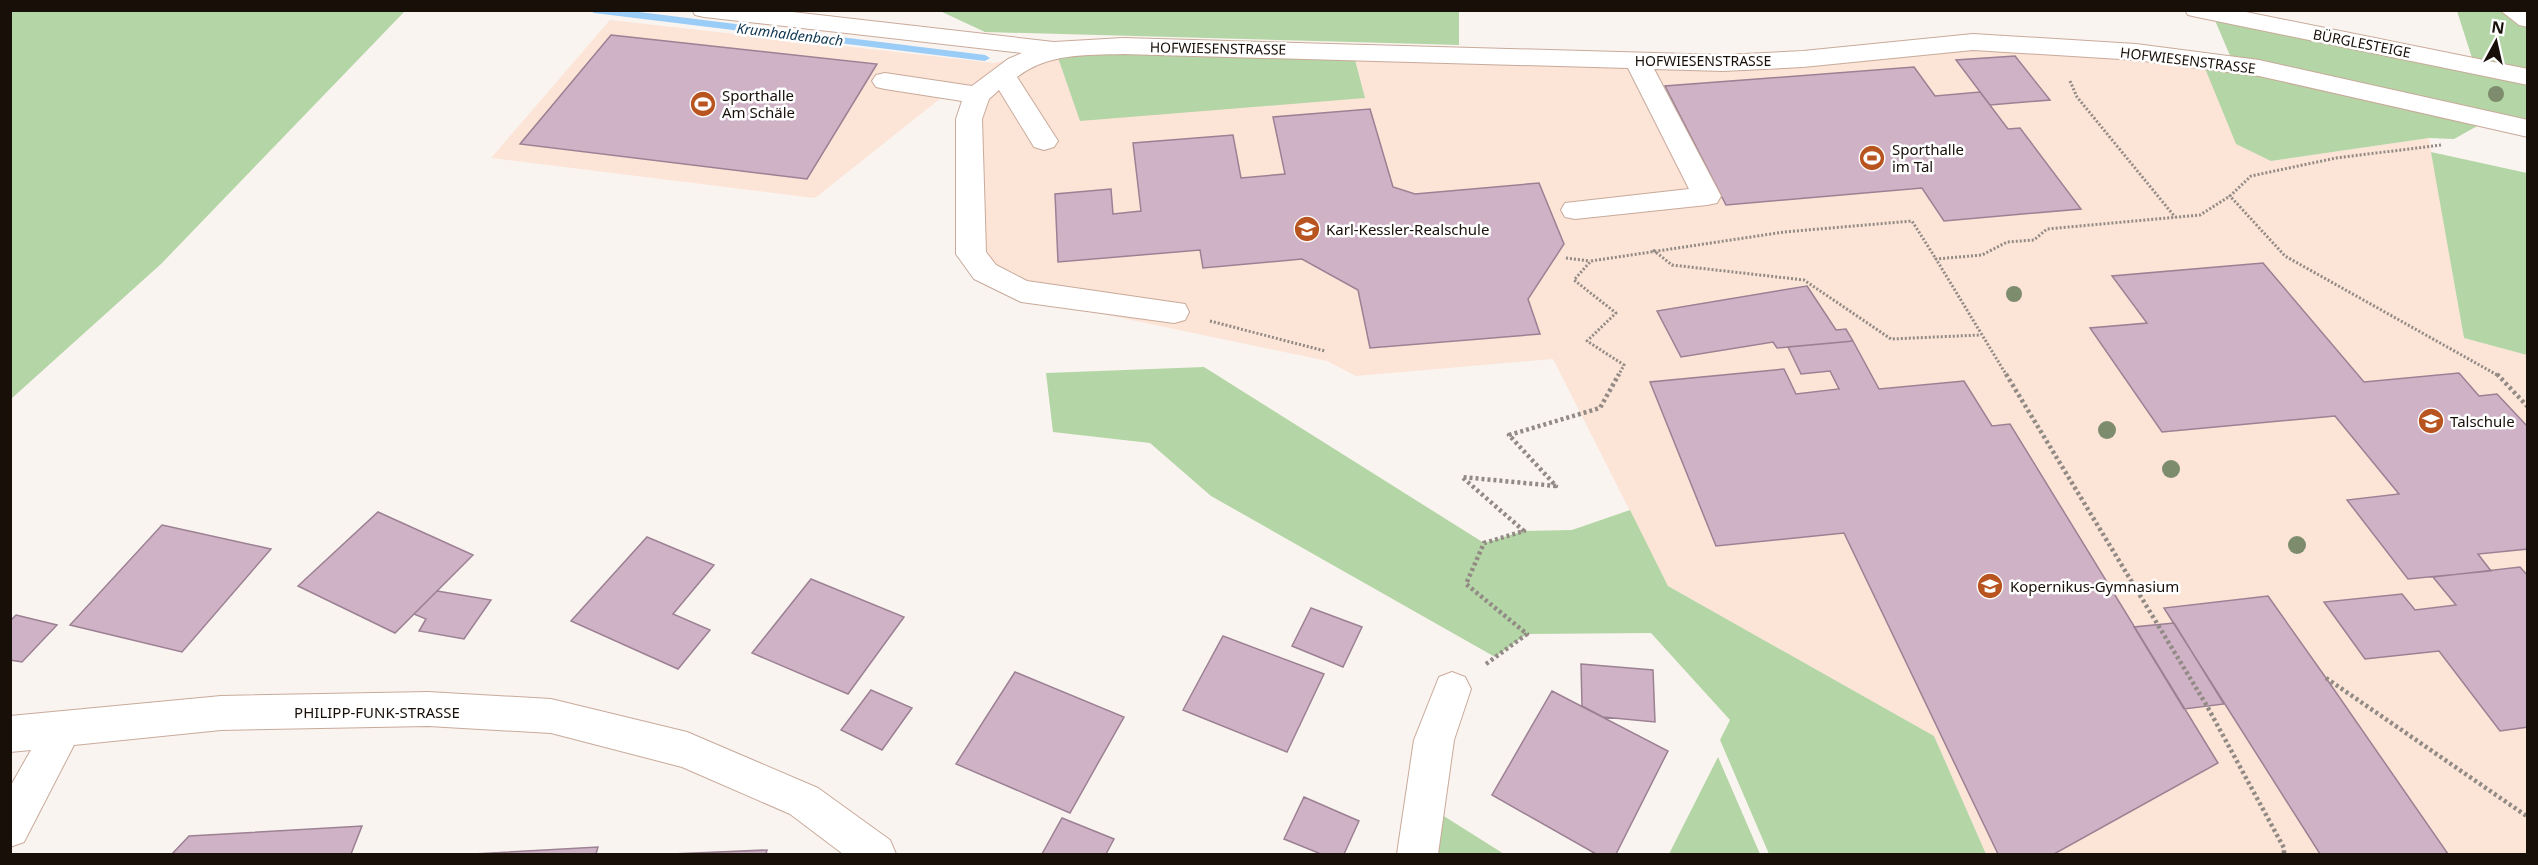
<svg xmlns="http://www.w3.org/2000/svg" width="2538" height="865" viewBox="0 0 2538 865" font-family="'Noto Sans',sans-serif">
<rect width="100%" height="100%" fill="#faf4f0"/>
<!-- built -->
<path fill="#fce4d7" d="M 610,20 L 994,63 L 1055,49 L 1365,98 L 1353,52 L 1723,63 L 1973,42 L 2202,61 L 2271,161 L 2429,138 L 2464,338 L 2527,355 L 2527,854 L 1986,854 L 1934,736 L 1668,586 L 1553,359 L 1356,376 L 1327,361 L 1017,296 L 966,269 L 969,99 L 946,94 L 815,198 L 491,158 Z"/>
<!-- green -->
<path fill="#b4d5a5" d="M 11,10 L 405,10 L 405,11 L 161,264 L 11,399 Z
M 940,11 L 1459,11 L 1459,45 L 985,32 Z
M 2457,11 L 2527,11 L 2527,73 L 2473,61 Z
M 2214,18 L 2527,81 L 2527,124 L 2488,120 L 2454,139 L 2429,138 L 2271,161 L 2236,144 L 2202,61 L 2234,65 Z
M 1055,49 L 1353,52 L 1365,98 L 1080,121 Z
M 2431,152 L 2527,173 L 2527,355 L 2464,338 Z
M 1204,367 L 1484,543 L 1524,531 L 1572,530 L 1630,510 L 1668,586 L 1934,736 L 1986,854 L 1769,854 L 1720,740 L 1730,720 L 1651,633 L 1527,634 L 1495,657 L 1211,496 L 1150,443 L 1053,432 L 1046,373 Z
M 1718,757 L 1760,854 L 1669,854 Z
M 1431,808 L 1504,854 L 1426,854 Z"/>
<g fill="none" stroke-linecap="round" stroke-linejoin="round">
<!-- stream -->
<path fill="#99ccf6" fill-rule="evenodd" d="M 589,10 L 623,10 L 985,55 L 990,58 L 985,61 L 594,13 Z"/>
</g>
<!-- building -->
<path fill="#cfb2c5" stroke="#9c8093" stroke-width="1.5" d="M 611,35 L 877,64 L 807,179 L 520,144 Z
M 2015,56 L 2050,100 L 1990,105 L 1956,60 Z
M 1914,67 L 1935,96 L 1980,92 L 2008,129 L 2020,128 L 2081,209 L 1944,221 L 1922,188 L 1726,205 L 1665,86 Z
M 1370,109 L 1393,187 L 1415,194 L 1539,183 L 1564,244 L 1528,299 L 1540,334 L 1370,348 L 1358,290 L 1302,259 L 1203,268 L 1200,250 L 1058,262 L 1055,194 L 1111,189 L 1113,214 L 1141,211 L 1133,143 L 1233,135 L 1241,178 L 1285,174 L 1273,117 Z
M 2263,263 L 2364,382 L 2459,373 L 2479,396 L 2497,394 L 2528,427 L 2528,549 L 2478,554 L 2491,571 L 2408,579 L 2347,500 L 2399,494 L 2335,416 L 2162,432 L 2090,328 L 2147,323 L 2112,276 Z
M 1807,286 L 1836,330 L 1846,329 L 1853,341 L 1777,348 L 1773,342 L 1681,357 L 1657,311 Z
M 1853,341 L 1879,389 L 1964,381 L 1992,426 L 2010,424 L 2218,763 L 2054,854 L 1998,854 L 1844,533 L 1716,546 L 1650,382 L 1784,369 L 1796,394 L 1839,389 L 1830,371 L 1801,374 L 1788,347 Z
M 378,512 L 473,555 L 395,633 L 298,586 Z
M 162,525 L 271,549 L 182,652 L 70,625 Z
M 647,537 L 714,565 L 673,614 L 710,630 L 678,669 L 571,621 Z
M 2520,567 L 2528,576 L 2528,727 L 2500,731 L 2439,651 L 2365,659 L 2324,602 L 2402,594 L 2415,610 L 2456,605 L 2433,577 Z
M 811,579 L 904,617 L 848,694 L 752,653 Z
M 437,591 L 491,600 L 464,639 L 419,631 L 426,619 L 414,614 Z
M 2268,596 L 2326,678 L 2448,854 L 2320,854 L 2164,608 Z
M 1311,608 L 1362,627 L 1343,667 L 1292,646 Z
M 16,615 L 57,625 L 22,662 L 10,660 L 10,621 Z
M 2174,623 L 2224,704 L 2184,709 L 2134,627 Z
M 1223,636 L 1324,674 L 1287,752 L 1183,710 Z
M 1581,664 L 1653,670 L 1655,722 L 1603,717 L 1582,706 Z
M 1015,672 L 1124,717 L 1070,813 L 956,764 Z
M 871,690 L 912,708 L 882,750 L 841,730 Z
M 1552,691 L 1668,751 L 1616,854 L 1596,854 L 1492,795 Z
M 1304,797 L 1359,821 L 1344,854 L 1321,854 L 1284,839 Z
M 1062,818 L 1114,839 L 1106,854 L 1042,854 Z
M 362,826 L 351,854 L 172,854 L 189,836 Z
M 598,847 L 596,854 L 473,854 Z
M 767,850 L 766,854 L 671,854 Z"/>
<g fill="none" stroke-linecap="round" stroke-linejoin="round">
<!-- minor casing -->
<g stroke="#c8aa9a" stroke-width="2">
<path id="minor" d="M 692,10 L 775,10 L 1054,42 L 1123,38 L 1723,55 L 1803,51 L 1973,34 L 2136,44 L 2259,60 L 2528,120 L 2528,137 L 2259,76 L 2136,60 L 1973,50 L 1803,67 L 1723,71 L 1654,69 L 1721,196 L 1717,203 L 1707,205 L 1575,219 L 1565,217 L 1561,210 L 1565,203 L 1689,189 L 1628,68 L 1123,54 C 1086,55 1048,53 1017,77 L 1058,141 L 1054,147 L 1044,150 L 1034,147 L 999,90 L 989,99 L 982,119 L 986,252 L 996,265 L 1027,281 L 1185,304 L 1189,312 L 1185,320 L 1174,323 L 1021,302 L 974,279 L 956,254 L 956,119 L 962,101 L 885,89 L 876,87 L 872,81 L 876,75 L 885,73 L 972,86 L 1008,59 L 1022,53 L 704,17 L 695,15 Z
M 2185,10 L 2236,10 L 2528,69 L 2528,85 L 2197,17 L 2188,15 Z
M 2500,10 L 2528,10 L 2528,27 L 2519,25 Z
M 1452,672 L 1465,677 L 1471,689 L 1454,740 L 1438,854 L 1397,854 L 1414,740 L 1439,677 Z
M 428,692 L 551,699 L 687,732 L 818,788 L 890,840 L 896,854 L 843,854 L 790,814 L 682,767 L 551,733 L 428,726 L 221,730 L 74,745 L 24,842 L 10,847 L 10,787 L 31,750 L 10,752 L 10,716 L 221,696 Z"/>
</g>
<!-- path-far1 -->
<path stroke="#928a85" stroke-width="3" stroke-dasharray="2 2" stroke-linecap="butt" d="M 2070,81 L 2077,97 L 2175,217
M 2441,145 L 2336,158 L 2251,176 L 2230,196 L 2285,256 L 2499,376
M 1653,250 L 1672,265 L 1804,280 L 1891,339 L 1980,335
M 1566,258 L 1590,261
M 1210,321 L 1325,351
M 1618,376 L 1624,365 L 1587,341 L 1616,313 L 1574,280 L 1591,261 L 1784,232 L 1912,221 L 1936,259
M 2007,376 L 1936,259 L 1982,255 L 2007,242 L 2034,240 L 2047,229 L 2200,215 L 2230,196"/>
<!-- path -->
<path stroke="#928a85" stroke-width="4.5" stroke-dasharray="3 3" stroke-linecap="butt" d="M 2006,374 L 2207,706 L 2284,848 L 2284,854
M 2497,374 L 2528,407
M 1486,664 L 1527,634 L 1466,584 L 1484,543 L 1524,531 L 1462,477 L 1556,486 L 1509,435 L 1600,408 L 1619,374
M 2326,678 L 2528,817"/>
<!-- minor -->
<use href="#minor" fill="#fff" fill-rule="evenodd"/>
</g>
<!-- trees -->
<g fill="#7d8c6c">
<circle cx="2496" cy="94" r="8"/>
<circle cx="2014" cy="294" r="8"/>
<circle cx="2107" cy="430" r="9"/>
<circle cx="2171" cy="469" r="9"/>
<circle cx="2297" cy="545" r="9"/>
</g>
<!-- icons -->
<defs>
<g id="stadium-disc" transform="scale(1.35)"><circle r="9.5" fill="#b85420" stroke="#fff"/><path d="M0-5a6.5 5 0 1 0 0 10a6.5 5 0 1 0 0-10ZM-3.5-1.8h7v3.6h-7Z" fill="#fff"/></g>
<g id="school-disc" transform="scale(1.35)"><circle r="9.5" fill="#b85420" stroke="#fff"/><path d="M0-5L7-2L0 1L-7-2ZM-4 1L0 2.5L4 1V4Q0 6-4 4Z" fill="#fff"/></g>
</defs>
<g fill-rule="evenodd">
<use href="#stadium-disc" x="703" y="104"/>
<use href="#stadium-disc" x="1872" y="158"/>
<use href="#school-disc" x="1307" y="229"/>
<use href="#school-disc" x="2431" y="421"/>
<use href="#school-disc" x="1990" y="586"/>
</g>
<g text-anchor="middle" dominant-baseline="central" stroke-width="5" stroke-linejoin="round" paint-order="stroke">
<!-- far-water labels -->
<g font-size="14" font-style="italic" fill="#0c344f" stroke="#fff">
<text transform="translate(790 34) rotate(7)">Krumhaldenbach</text>
</g>
<!-- far-street labels -->
<g font-size="14" fill="#190f09" stroke="#fff">
<text transform="translate(2362 43) rotate(11)">BÜRGLESTEIGE</text>
<text transform="translate(1218 48) rotate(1)">HOFWIESENSTRASSE</text>
<text x="1703" y="60">HOFWIESENSTRASSE</text>
<text transform="translate(2188 60) rotate(7)">HOFWIESENSTRASSE</text>
</g>
<!-- poi labels -->
<g font-size="15" fill="#190f09" stroke="#fff" text-anchor="start">
<text x="722" y="95">Sporthalle<tspan x="722" dy="17">Am Schäle</tspan></text>
<text x="1892" y="149">Sporthalle<tspan x="1892" dy="17">im Tal</tspan></text>
<text x="1326" y="229">Karl-Kessler-Realschule</text>
<text x="2450" y="421">Talschule</text>
<text x="2010" y="586">Kopernikus-Gymnasium</text>
</g>
<!-- street labels -->
<g font-size="15" fill="#190f09" stroke="#fff">
<text x="377" y="712">PHILIPP-FUNK-STRASSE</text>
</g>
</g>
<!-- border -->
<rect width="2538" height="865" fill="none" stroke="#190f09" stroke-width="24"/>
<!-- north arrow -->
<g transform="translate(2496 42) rotate(8)" stroke="#ffffff" stroke-width="4.5" paint-order="stroke">
<path d="M0-4.5L10 22L0 15L-10 22Z" fill="#190f09"/>
<text y="-9" font-size="16" font-weight="bold" text-anchor="middle" fill="#190f09">N</text>
</g>
</svg>
